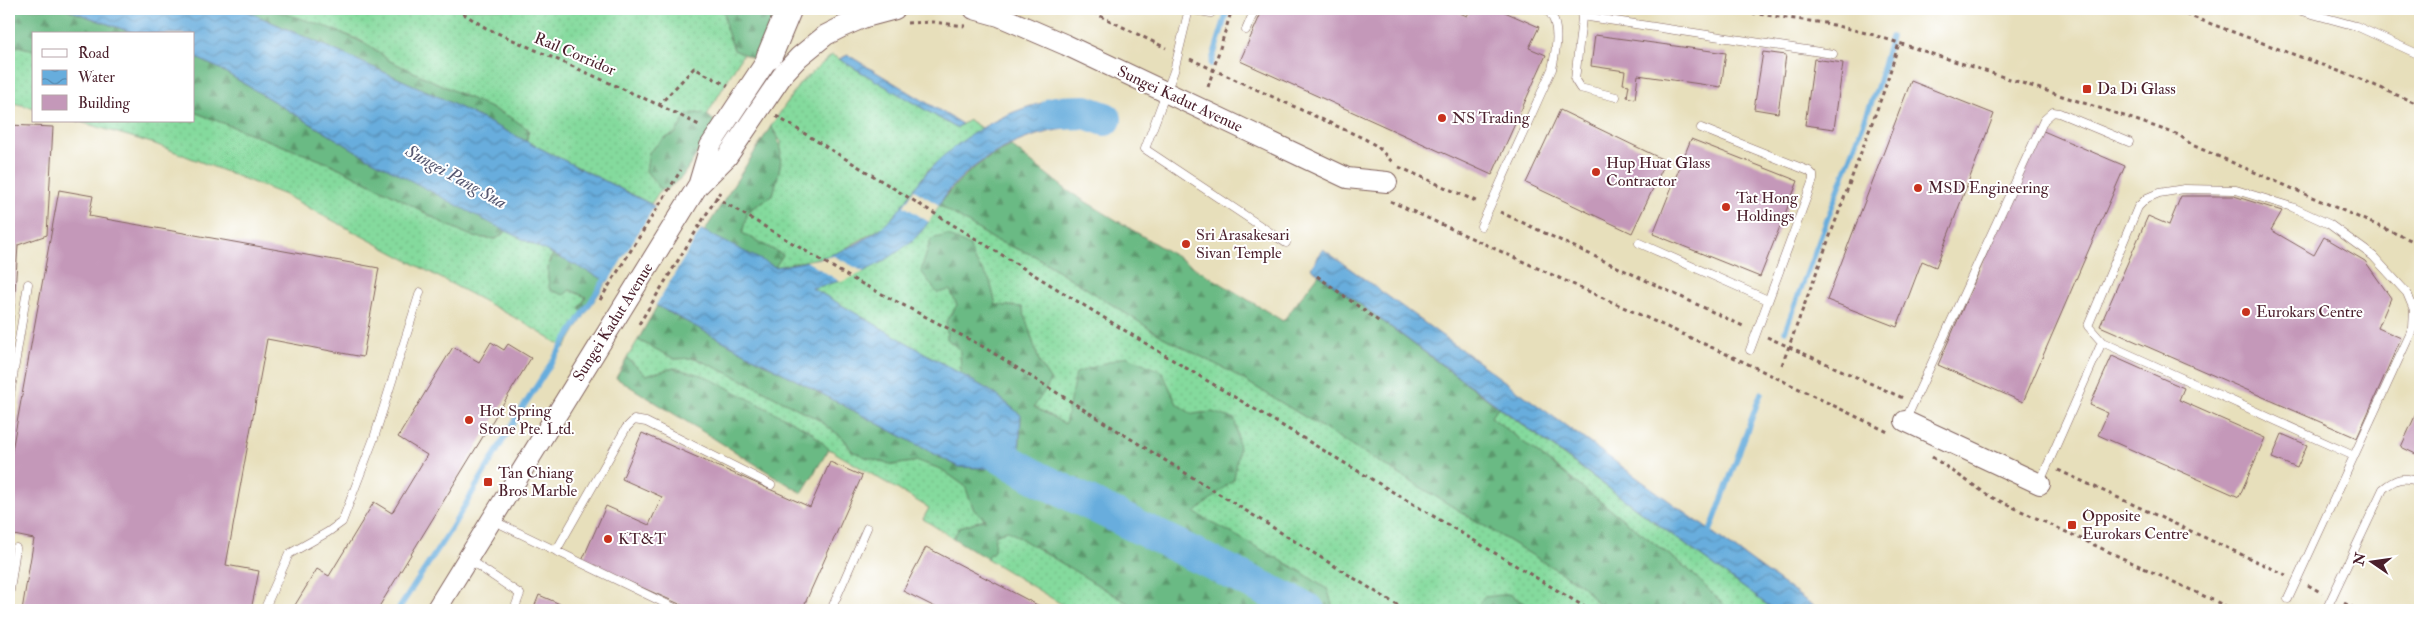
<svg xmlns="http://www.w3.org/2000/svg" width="2429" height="619" viewBox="0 0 2429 619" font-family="'IM FELL Double Pica',serif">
<defs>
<pattern id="grass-dots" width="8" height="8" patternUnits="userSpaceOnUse" patternTransform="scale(1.25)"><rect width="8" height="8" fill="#84da9d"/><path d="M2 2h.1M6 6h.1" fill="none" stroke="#74bb87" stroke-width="1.8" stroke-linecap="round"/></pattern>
<pattern id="forest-firs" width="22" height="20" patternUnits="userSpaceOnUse" patternTransform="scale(1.25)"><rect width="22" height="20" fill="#6bba84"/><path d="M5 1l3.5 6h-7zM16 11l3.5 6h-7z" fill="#5a976c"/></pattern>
<pattern id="water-waves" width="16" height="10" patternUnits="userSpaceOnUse" patternTransform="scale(1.25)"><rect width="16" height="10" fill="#67addd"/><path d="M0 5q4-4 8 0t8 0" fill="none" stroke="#578cb3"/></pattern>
</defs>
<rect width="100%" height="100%" fill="#fff"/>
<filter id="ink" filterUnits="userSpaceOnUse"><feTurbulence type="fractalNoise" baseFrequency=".02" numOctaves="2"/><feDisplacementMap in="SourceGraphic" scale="10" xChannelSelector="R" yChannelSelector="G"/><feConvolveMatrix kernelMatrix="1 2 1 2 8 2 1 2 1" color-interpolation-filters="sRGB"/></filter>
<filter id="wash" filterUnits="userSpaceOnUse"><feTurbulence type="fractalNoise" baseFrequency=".0096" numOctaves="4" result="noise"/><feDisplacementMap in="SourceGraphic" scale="20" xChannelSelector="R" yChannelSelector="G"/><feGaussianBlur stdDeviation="1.12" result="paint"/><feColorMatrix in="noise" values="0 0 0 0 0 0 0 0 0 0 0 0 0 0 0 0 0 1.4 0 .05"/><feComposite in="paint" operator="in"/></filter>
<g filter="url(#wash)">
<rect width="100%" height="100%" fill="#e7dfbb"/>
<!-- grass -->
<path fill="url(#grass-dots)" stroke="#677c64" d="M 268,9 L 724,9 L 726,28 L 734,50 L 743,54 L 707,115 L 697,113 L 687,115 L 675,134 L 663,139 L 646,171 L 661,189 L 651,204 L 526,141 L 529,130 L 512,118 L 388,60 C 356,28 307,27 268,9 Z
M 9,44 L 34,50 L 34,108 L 9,102 Z
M 832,55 L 956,128 L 969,120 L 983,129 L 942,157 L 927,171 L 904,206 L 881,228 L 834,255 L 775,267 L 783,255 L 742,233 L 748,211 L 773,195 L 780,166 L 781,142 L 771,126 L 800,83 Z
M 194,112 L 333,165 L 397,197 L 443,223 L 474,237 L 496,239 L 507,231 L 553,254 L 548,263 L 569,290 L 586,297 L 579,309 L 586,313 L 565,348 L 521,321 L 285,195 L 155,144 L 77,121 L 194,121 Z
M 939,205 L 995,240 L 1035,256 L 1163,337 L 1231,372 L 1583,586 L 1597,604 L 1608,610 L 1533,610 L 1527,604 L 1484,597 L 1476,610 L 1333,610 L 1328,590 L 1300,571 L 1194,513 L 1205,502 L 1212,412 L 1192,414 L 1177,404 L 1162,372 L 1066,425 L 1033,406 L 1051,381 L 1040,364 L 1022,307 L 996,305 L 990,281 L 973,258 L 950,290 L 957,305 L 947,339 L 960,350 L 961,374 L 812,288 C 853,279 873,270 905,242 C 920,229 929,222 939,205 Z
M 638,340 L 675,359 L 695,358 L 749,383 L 819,420 L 843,438 L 852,451 L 893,465 L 918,461 L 941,469 L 965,486 L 974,510 L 985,519 L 960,527 L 953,538 L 923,519 L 929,508 L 829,449 L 810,431 L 674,368 L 646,375 L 627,358 Z
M 1498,407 L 1774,610 L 1729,610 L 1690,571 L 1491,417 Z
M 1007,530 L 1139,610 L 1071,610 L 986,558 L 994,551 L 995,535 Z"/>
<!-- forest -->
<path fill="url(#forest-firs)" stroke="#5a6c58" d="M 9,9 L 65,9 L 136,34 L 34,34 L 34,50 L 9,44 Z
M 242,9 C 250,9 261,7 269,9 C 303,19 364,36 388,60 L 512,118 L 529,130 L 526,141 L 429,92 Z
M 724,9 L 780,9 L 757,60 L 734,50 L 726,28 Z
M 194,57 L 218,68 L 361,154 L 507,231 L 496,239 L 474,237 L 443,223 L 397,197 L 333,165 L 194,112 Z
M 697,113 L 707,115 L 717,123 L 682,177 L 666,190 L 661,189 L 646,171 L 649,152 L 663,139 L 675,134 L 687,115 Z
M 771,126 C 787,152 780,167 773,195 L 748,211 L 742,233 L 783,255 L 775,267 L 704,232 Z
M 1011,146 L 1068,191 L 1283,321 L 1319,274 L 1498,407 L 1491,417 L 1690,571 L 1729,610 L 1608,610 L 1597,604 L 1583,586 L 1231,372 L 1163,337 L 1035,256 L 995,240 L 939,205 C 958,178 981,160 1011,146 Z
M 947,235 L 970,246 L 973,258 L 990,281 L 996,305 L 1022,307 L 1040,364 L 1051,381 L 1034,407 L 1065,424 L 1076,373 L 1126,356 L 1162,372 L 1177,404 L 1192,414 L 1212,412 L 1235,419 L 1239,449 L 1234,479 L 1195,513 L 1300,571 L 1328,590 L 1333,610 L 1139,610 L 1007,530 L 995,535 L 994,551 L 986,558 L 953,538 L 960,527 L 985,519 L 974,510 L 965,486 L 941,469 L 918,461 L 893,465 L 865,457 L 852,451 L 843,438 L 819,420 L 749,383 L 695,358 L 675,359 L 638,340 L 657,306 L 959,467 L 1001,469 L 1035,483 L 1041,473 L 1019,458 L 1021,415 L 994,393 L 961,374 L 960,350 L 947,339 L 946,321 L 957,305 L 950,290 L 937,293 L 921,271 L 931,239 Z
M 553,254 L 607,281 L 586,313 L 579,309 L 586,297 L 570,290 L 564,295 L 550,290 C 547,276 546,267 553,254 Z
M 627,358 L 646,375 L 674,368 L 705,376 L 810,431 L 829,449 L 802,493 L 616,378 Z
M 1509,594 L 1527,605 L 1533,610 L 1476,610 L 1484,597 Z"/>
<!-- water -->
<path fill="url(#water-waves)" stroke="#586684" d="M 66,9 L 242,9 L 429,92 L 775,267 C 818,260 844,255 881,228 C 903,211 911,189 929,170 C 959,138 1004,111 1046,102 C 1065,98 1085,101 1103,106 L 1097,129 C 1047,122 983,151 950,189 C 937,205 930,225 914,239 C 884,265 851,280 812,288 L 994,393 L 1021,415 L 1019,458 L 1041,474 L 1035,483 L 1001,469 L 959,467 L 657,306 L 492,224 L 361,154 L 218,68 L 194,57 L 194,34 L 136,34 Z
M 848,55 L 962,124 L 956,128 L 839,59 Z
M 1323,249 L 1819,610 L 1774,610 L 1311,268 Z"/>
<!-- pier -->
<path fill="#e7dfbb" d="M 914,190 L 939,205 L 929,222 L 904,206 Z
M 656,204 L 702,228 L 654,308 L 607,284 Z
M 834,256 L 864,272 L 841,282 L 806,261 Z"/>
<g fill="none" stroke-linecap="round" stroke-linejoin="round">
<!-- stream -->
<path stroke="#67addd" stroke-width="5.5" d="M 1211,64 L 1228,9
M 1785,331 L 1878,85 L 1891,37
M 1708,537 L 1761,393
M 398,610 L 451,529 L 518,415 L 609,273"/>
<!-- river -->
<path stroke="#67addd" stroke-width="34" d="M 1055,113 L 1085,112 L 1105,119
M 998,455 L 1038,478 L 1308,610"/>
</g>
<g id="blocks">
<!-- building -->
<path fill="#c498b9" d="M 1263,9 L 1450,9 L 1467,16 L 1471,9 L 1498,9 L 1539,27 L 1529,48 L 1546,55 L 1492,175 L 1240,61 Z
M 1595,35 L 1726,53 L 1721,87 L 1638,75 L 1635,99 L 1627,97 L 1629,85 L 1623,84 L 1625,71 L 1591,66 Z
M 1763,52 L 1786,55 L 1778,113 L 1754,109 Z
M 1814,59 L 1843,63 L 1834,129 L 1805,125 Z
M 1911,81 L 1994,114 L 1936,267 L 1922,261 L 1897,327 L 1827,300 Z
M 1560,110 L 1666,161 L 1632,233 L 1526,183 Z
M 9,125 L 53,127 L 47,235 L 18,245 L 12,339 L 9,338 Z
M 2041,130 L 2125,166 L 2023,402 L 1938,365 Z
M 1691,139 L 1798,181 L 1760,277 L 1653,234 Z
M 59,190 L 93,196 L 89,216 L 379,268 L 363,357 L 267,339 L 226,565 L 259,571 L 251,610 L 22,610 L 34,539 L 9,534 L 9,467 Z
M 2181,196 L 2234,196 L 2282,211 L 2271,230 L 2314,255 L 2324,237 L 2365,261 L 2391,298 L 2378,328 L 2401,338 L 2357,438 L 2100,326 L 2148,216 L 2169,225 Z
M 491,342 L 504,350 L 508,344 L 531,358 L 377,610 L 292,610 L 317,569 L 329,576 L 374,502 L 392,513 L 427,455 L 398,437 L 453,347 L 479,362 Z
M 2112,356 L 2184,388 L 2179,400 L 2265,438 L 2239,497 L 2098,435 L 2108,413 L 2090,405 Z
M 2420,405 L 2420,456 L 2401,447 Z
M 642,433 L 810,507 L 830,462 L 862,476 L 802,610 L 693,610 L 582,561 L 606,506 L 649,525 L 662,497 L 622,479 Z
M 2282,434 L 2307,445 L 2297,468 L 2272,458 Z
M 926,547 L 1047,610 L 941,610 L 903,591 Z
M 539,595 L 574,610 L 533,610 Z"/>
</g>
</g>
<g filter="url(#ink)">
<use href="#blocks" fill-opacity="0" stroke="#81625d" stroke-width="1"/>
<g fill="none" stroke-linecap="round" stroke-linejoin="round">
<!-- service casing -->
<g stroke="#81625d" stroke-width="9">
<path id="service" d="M 1187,9 L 1211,13 L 1212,9
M 1189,9 L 1174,71 L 1145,149 L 1286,243
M 1583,9 L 1575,80 L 1580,88 L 1616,97
M 2294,9 L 2356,26 L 2420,55
M 1582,16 L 1833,54
M 1246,30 L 1255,9
M 1701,128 L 1809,171 L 1813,175 L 1813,180 L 1750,350
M 1481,226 L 1552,69 C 1556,51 1562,22 1546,9
M 1639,243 L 1768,300
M 9,401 L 28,284
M 1906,419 L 2044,120 L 2053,112 L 2059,113 L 2129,142
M 2040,482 L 2102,342
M 492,520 L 679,610
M 556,551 L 626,428 L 634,420 L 646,422 L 771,485
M 468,559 L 520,594 L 514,610
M 9,597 L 16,548
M 2288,599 L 2413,328 L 2414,310 L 2407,293 L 2373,256 L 2329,224 L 2292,207 L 2236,190 L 2184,189 L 2159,193 L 2147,198 L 2138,207 L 2088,326 L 2102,342 L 2354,456
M 264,610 L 289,554 L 328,532 L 342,522 L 374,438 L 420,292
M 831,610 L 867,528
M 2326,610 L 2383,489 C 2396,478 2404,476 2420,482"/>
</g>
<!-- tertiary casing -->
<g stroke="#81625d" stroke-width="22">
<path id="tertiary" d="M 974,9 L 999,16 L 1066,45 L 1347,178 L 1387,182
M 699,183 L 710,146 L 769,57
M 1905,421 L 2040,484
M 436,610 L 697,187 L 727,157 L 784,73 L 799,57 L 826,35 L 842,27 L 865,17 L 895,9"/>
</g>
<!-- primary casing -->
<g stroke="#81625d" stroke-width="27">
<path id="primary" d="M 769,57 L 789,9"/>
</g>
<!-- path -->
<path stroke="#81625d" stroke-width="3" stroke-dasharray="4 4" stroke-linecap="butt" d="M 456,9 L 486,28 L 659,105 L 694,68 L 728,86
M 1086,9 L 1166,48
M 1720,9 L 1825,23 L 1874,35 L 2127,117 L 2179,135 L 2192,145 L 2420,244
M 2171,9 L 2360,79 L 2420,105
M 907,23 L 934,22 L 965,26
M 1190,59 L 1365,139 L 1378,147 L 1394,164
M 1208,87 L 1232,9
M 659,105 L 701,126
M 776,116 L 1176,362 L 1590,610
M 1399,167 L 1478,202
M 715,197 L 851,278 L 982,346 L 1405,610
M 1390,201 L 1746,363 L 1890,433
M 1500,212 L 1745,327
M 1317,276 L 1381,323
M 600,300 L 681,170
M 639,324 L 720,192
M 1767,337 L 1903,398
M 1782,365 L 1885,88 L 1899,43
M 1932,457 L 1991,497 L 2234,610
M 2058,470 L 2286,575
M 2308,585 L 2322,593
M 2344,603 L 2358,610"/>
<!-- service -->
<use href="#service" stroke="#fff" stroke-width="8"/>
<!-- tertiary -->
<use href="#tertiary" stroke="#fff" stroke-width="20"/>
<!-- primary -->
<use href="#primary" stroke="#fff" stroke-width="25"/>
</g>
</g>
<!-- markers -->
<g fill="#c8321e" stroke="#fff" stroke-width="2">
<rect x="2082" y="84" width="10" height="10" rx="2.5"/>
<circle cx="1442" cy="118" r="5"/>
<circle cx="1596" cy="172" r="5"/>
<circle cx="1918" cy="188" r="5"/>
<circle cx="1726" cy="207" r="5"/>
<circle cx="1186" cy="244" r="5"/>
<circle cx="2246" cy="312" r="5"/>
<circle cx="469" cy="420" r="5"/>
<rect x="483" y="477" width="10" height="10" rx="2.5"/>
<rect x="2067" y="520" width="10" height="10" rx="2.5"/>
<circle cx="608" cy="539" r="5"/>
</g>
<g text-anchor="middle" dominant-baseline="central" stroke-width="4" stroke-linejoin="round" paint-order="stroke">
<!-- street labels -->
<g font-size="16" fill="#4a1f2b" stroke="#fff">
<text transform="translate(575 54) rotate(23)">Rail Corridor</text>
<text transform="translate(1180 99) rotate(25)">Sungei Kadut Avenue</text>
<text transform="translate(613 322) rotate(-58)">Sungei Kadut Avenue</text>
</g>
<!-- poi labels -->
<g font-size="16" fill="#4a1f2b" stroke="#fff" text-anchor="start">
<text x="2097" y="89">Da Di Glass</text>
<text x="1452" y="118">NS Trading</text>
<text x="1606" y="163">Hup Huat Glass<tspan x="1606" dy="18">Contractor</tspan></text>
<text x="1928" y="188">MSD Engineering</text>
<text x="1736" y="198">Tat Hong<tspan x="1736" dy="18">Holdings</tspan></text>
<text x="1196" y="235">Sri Arasakesari<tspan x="1196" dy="18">Sivan Temple</tspan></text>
<text x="2256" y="312">Eurokars Centre</text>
<text x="479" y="411">Hot Spring<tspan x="479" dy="18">Stone Pte. Ltd.</tspan></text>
<text x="498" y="473">Tan Chiang<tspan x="498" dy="18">Bros Marble</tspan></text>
<text x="2082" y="516">Opposite<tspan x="2082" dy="18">Eurokars Centre</tspan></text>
<text x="618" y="539">KT&amp;T</text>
</g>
<!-- water labels -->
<g font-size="18" font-style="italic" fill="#565872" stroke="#fff">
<text transform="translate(456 177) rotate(29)">Sungei Pang Sua</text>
</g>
</g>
<!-- margin -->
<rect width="2429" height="619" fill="none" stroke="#fff" stroke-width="30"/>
<!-- legend -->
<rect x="32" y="32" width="162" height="90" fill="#ffffff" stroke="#b7a5aa"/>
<rect x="42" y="49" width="25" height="8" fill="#ffffff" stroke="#b7a5aa"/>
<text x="78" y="58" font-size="15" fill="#4a1f2b">Road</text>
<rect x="42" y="70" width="25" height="15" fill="url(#water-waves)" stroke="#b7a5aa"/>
<text x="78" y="82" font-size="15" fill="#4a1f2b">Water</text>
<rect x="42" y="95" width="25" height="15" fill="#c498b9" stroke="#b7a5aa"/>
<text x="78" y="108" font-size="15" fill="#4a1f2b">Building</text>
<!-- north arrow -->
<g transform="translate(2372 562) rotate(283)" stroke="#ffffff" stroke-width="4" paint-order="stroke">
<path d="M0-4L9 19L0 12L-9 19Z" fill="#4a1f2b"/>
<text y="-8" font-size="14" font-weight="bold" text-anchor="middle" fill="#4a1f2b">N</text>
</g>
</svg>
